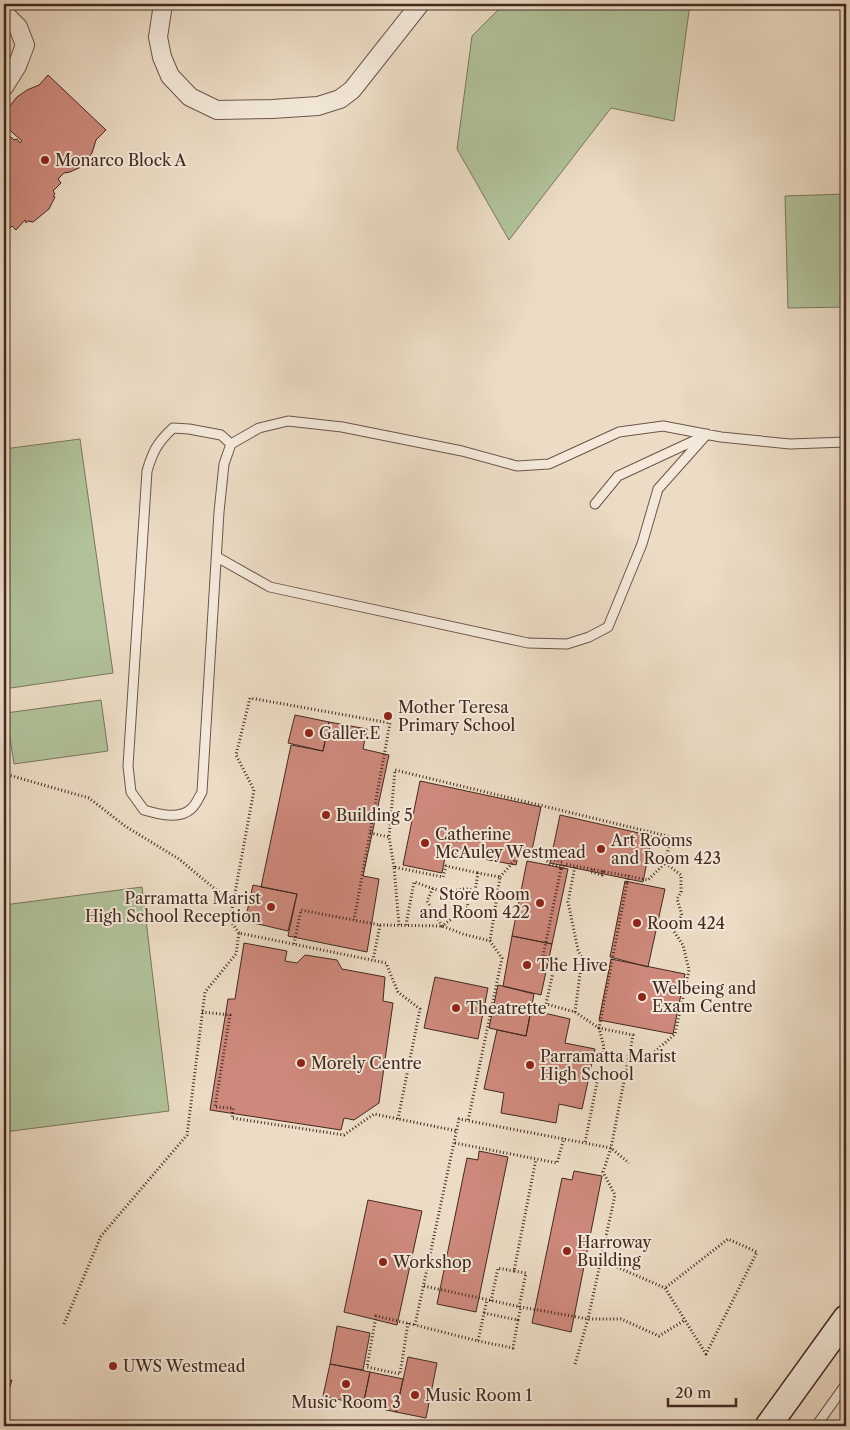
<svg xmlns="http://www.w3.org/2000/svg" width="850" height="1430" viewBox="0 0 850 1430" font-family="'Libre Caslon Text',serif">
<rect width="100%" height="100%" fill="#ecdcc5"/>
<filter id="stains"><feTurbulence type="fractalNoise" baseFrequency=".004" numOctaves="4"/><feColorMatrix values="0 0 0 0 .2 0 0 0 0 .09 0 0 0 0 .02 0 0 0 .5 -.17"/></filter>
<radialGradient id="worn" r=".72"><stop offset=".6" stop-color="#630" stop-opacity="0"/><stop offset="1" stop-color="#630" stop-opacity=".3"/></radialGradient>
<!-- green -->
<path fill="#b1c29a" stroke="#7a765d" d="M 504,4 L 690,4 L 674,121 L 611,108 L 509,240 L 457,149 L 472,36 Z
M 846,194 L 846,307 L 788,308 L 785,196 Z
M 80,439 L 113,673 L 4,689 L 4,449 Z
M 101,700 L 108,751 L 14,764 L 6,713 Z
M 142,887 L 169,1111 L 4,1132 L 4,905 Z"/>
<!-- building -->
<path fill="#ce897c" stroke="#422920" d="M 48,75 L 106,130 L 96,140 L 92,153 L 81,167 L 70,172 L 64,173 L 58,179 L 61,183 L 53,191 L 55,194 L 53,196 L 55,197 L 49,209 L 33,222 L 28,221 L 26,223 L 25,220 L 16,230 L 12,226 L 6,232 L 7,236 L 4,245 L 4,137 L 11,137 L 14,140 L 17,139 L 20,143 L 22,141 L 5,126 L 9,122 L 6,119 L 9,107 L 17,97 L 27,90 L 39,85 Z
M 295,715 L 329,722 L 323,751 L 288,743 Z
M 329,722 L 367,729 L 363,749 L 389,755 L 363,876 L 379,879 L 367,952 L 288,936 L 297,894 L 261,887 L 291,745 L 323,751 Z
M 420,781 L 541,807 L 532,850 L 520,848 L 516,865 L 446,852 L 442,873 L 403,865 Z
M 560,815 L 652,836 L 643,882 L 550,863 Z
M 527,861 L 568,869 L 552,944 L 512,936 Z
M 625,881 L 665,889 L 648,967 L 610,957 Z
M 253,885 L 297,894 L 288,931 L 245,921 Z
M 512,936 L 552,944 L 541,995 L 503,986 Z
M 244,943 L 287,951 L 285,961 L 297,963 L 305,955 L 337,960 L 342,969 L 385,977 L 383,1001 L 393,1003 L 379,1103 L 354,1120 L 344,1118 L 341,1130 L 210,1110 L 228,999 L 235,999 Z
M 611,959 L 685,974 L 673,1034 L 599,1020 Z
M 435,977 L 488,988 L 478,1039 L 424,1028 Z
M 498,985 L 534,994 L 526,1036 L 489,1028 Z
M 531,1010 L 570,1019 L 565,1043 L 595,1049 L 582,1109 L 559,1104 L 556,1123 L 501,1113 L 504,1093 L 484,1089 L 497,1030 L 526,1036 Z
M 479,1151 L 508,1157 L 476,1312 L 437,1304 L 467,1158 L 478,1160 Z
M 574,1171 L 602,1176 L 571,1332 L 532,1323 L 562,1178 L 572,1180 Z
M 368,1200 L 422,1211 L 397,1325 L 344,1312 Z
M 337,1326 L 370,1333 L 363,1370 L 330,1364 Z
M 408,1357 L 437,1363 L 426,1418 L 396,1412 Z
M 330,1364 L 370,1372 L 363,1405 L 323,1396 Z
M 370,1372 L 403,1379 L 396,1412 L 363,1405 Z
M 12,1380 L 4,1405 L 4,1382 Z"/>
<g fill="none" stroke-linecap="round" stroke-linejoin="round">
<!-- lane casing -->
<g stroke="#6c5649" stroke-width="11">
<path id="lane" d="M 231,444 L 221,435 L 189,429 L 173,428 C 157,443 153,451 147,471 L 128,766 L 131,792 L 144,810 C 158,814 179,820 191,809 C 196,805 199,797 202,792 L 219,512 L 224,464 L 231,444 L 259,428 L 288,421 L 342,427 L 462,451 L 517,466 L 549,464 L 619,432 L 663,426 L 721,437 L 790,444 L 846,442
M 595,504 L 618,476 L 702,437
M 217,557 L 270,587 L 528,643 L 567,644 L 589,637 L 608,627 L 642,544 L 658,489 L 707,434
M 816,1426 L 846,1384"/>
</g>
<!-- street casing -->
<g stroke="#6c5649" stroke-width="20">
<path id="street" d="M 163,4 L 158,37 L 162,57 L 170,76 L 190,97 L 217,110 L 272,109 L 318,106 L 340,99 L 352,90 L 420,4
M 4,13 L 18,27 L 25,45 L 17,66 L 4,87"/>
</g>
<!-- secondary casing -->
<g stroke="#422920" stroke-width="28">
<path id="secondary" d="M 768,1426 L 846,1318"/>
</g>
<!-- path -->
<path stroke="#422920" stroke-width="3" stroke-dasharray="1 2.5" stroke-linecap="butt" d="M 4,766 L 5,774 L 89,798 L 125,826 L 179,859 L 233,904
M 370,833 L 389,837
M 394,867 L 389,837 L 395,770 L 671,837 L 665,863 L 648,880 L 565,864 L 564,868 L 550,864 L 544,858
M 561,869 L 543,956 L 556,959 L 546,1004 L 575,1012 L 599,1028 L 627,883
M 592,869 L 591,872 L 602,875 L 603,872 L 600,872
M 500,877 L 522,852 L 562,862
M 475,891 L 478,873 L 500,877 L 490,941
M 380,925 L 442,926 L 463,934 L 490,941 L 502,958 L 468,1121
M 399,925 L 394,867 L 443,877 L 446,866 L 478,873
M 406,925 L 414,882 C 424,885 436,891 446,891 C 459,892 462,886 475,891 L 467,901 L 468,907 L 442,926 L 427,901 L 433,888
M 239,933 L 230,920 L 254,790 L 236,755 L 250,698 L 390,723 L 354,920
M 294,944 L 301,910 L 380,925 L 373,960
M 202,1012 L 230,1015 L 215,1107 L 233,1108 L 232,1118 L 344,1135 L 374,1114 L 457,1131
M 575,1012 L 582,959 L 578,950 L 568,902 L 575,866
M 629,1054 L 649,1057 L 675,1034 L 689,970 L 683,945 L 673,930 L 682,915 L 677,899 L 681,892 L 681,875 L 665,863
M 455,1143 L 557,1163 L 564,1138
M 601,1260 L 665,1288 L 706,1354 L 757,1252 L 728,1239 L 665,1288
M 424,1286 L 521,1307 L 588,1319 L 621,1319 L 659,1336 L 685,1320
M 491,1301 L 498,1268 L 514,1271
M 519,1307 L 526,1273 L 514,1271 L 536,1159
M 484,1313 L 487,1300
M 518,1320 L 521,1307
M 408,1323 L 400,1374 L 367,1367 L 376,1316 L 415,1325
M 64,1324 L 101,1236 L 187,1135 L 205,992 L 236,954 L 239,933 L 386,963 L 398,992 L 420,1009 L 398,1119
M 478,1341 L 513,1348 L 518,1320 L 484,1313 L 478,1341 L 415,1325 L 459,1119 L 611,1148 L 629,1163
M 575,1364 L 588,1319 L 615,1195 L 603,1172 L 611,1148 L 633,1035 L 599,1028 L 604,1047 L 585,1143"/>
<!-- lane -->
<use href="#lane" stroke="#f3e8d9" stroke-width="9"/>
<!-- street -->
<use href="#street" stroke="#f3e8d9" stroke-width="18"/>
<!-- secondary -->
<use href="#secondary" stroke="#f3e8d9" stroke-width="25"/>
<!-- path-bridge -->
<path stroke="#422920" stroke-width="3" stroke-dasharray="1 2.5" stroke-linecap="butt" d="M 561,869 L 561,864
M 627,883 L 629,875"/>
</g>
<!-- markers -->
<g fill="#8f2418" stroke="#f3e8d9" stroke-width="2">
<circle cx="45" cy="160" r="5"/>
<circle cx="388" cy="716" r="5"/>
<circle cx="309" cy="733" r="5"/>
<circle cx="326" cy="815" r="5"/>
<circle cx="425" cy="843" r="5"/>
<circle cx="601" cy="849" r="5"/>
<circle cx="540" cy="903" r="5"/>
<circle cx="271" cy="907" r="5"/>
<circle cx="637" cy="923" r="5"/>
<circle cx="527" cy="965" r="5"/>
<circle cx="642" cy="997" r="5"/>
<circle cx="456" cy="1008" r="5"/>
<circle cx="301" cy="1063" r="5"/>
<circle cx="530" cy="1065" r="5"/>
<circle cx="567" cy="1251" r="5"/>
<circle cx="383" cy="1262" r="5"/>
<circle cx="113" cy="1366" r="5"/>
<circle cx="346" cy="1384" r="5"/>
<circle cx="415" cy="1395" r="5"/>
</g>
<g text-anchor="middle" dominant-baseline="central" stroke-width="4" stroke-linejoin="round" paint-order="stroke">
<!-- poi labels -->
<g font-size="16" fill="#422920" stroke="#f3e8d9" text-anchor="start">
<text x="55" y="160">Monarco Block A</text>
<text x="398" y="707">Mother Teresa<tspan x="398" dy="18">Primary School</tspan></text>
<text x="319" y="733">Galler.E</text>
<text x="336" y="815">Building 5</text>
<text x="435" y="834">Catherine<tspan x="435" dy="18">McAuley Westmead</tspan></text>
<text x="611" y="840">Art Rooms<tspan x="611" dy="18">and Room 423</tspan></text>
<text x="530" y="894" text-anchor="end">Store Room<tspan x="530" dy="18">and Room 422</tspan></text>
<text x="261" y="898" text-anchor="end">Parramatta Marist<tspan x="261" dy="18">High School Reception</tspan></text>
<text x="647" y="923">Room 424</text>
<text x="537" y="965">The Hive</text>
<text x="652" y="988">Welbeing and<tspan x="652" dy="18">Exam Centre</tspan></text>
<text x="466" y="1008">Theatrette</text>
<text x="540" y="1056">Parramatta Marist<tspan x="540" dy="18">High School</tspan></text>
<text x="311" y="1063">Morely Centre</text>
<text x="577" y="1242">Harroway<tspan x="577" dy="18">Building</tspan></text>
<text x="393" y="1262">Workshop</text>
<text x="123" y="1366">UWS Westmead</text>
<text x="425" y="1395">Music Room 1</text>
<text x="346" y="1402" text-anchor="middle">Music Room 3</text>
</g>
</g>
<!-- margin -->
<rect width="850" height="1430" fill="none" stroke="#ecdcc5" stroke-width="20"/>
<rect x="5" y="5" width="840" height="1420" fill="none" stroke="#422920" stroke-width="2.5"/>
<rect x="10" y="10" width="830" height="1410" fill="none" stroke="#422920"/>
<!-- scale -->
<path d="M668 1398v8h68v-8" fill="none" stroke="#422920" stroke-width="2.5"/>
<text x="675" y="1398" font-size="15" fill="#422920" stroke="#f3e8d9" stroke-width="4" paint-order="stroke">20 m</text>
<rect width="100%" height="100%" filter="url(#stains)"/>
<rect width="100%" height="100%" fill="url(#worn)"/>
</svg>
